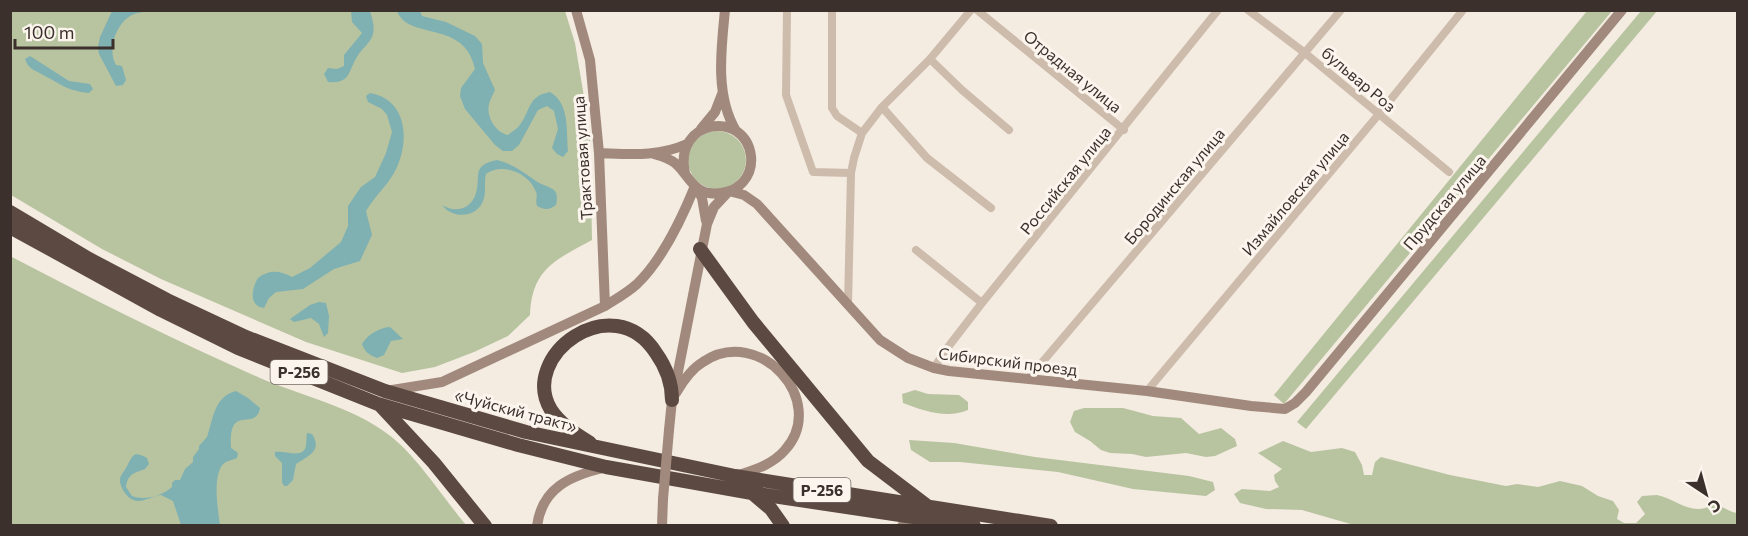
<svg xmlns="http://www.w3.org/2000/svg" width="1748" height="536" viewBox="0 0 1748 536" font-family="Commissioner,sans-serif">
<rect width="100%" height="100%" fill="#f4ebe1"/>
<!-- green -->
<path fill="#b8c4a0" d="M 10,11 L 565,11 L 575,43 L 590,133 L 592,240 C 555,260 532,269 530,315 L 508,336 L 474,352 L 435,367 L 402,373 L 306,342 L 161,279 L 102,249 L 11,195 Z
M 1587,11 L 1612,11 L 1284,404 L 1274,395 Z
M 1641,11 L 1657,11 L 1306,429 L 1297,422 Z
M688 160a29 29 0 1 1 58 0a29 29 0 1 1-58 0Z
M 10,256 C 92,299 176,341 260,378 C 304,397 351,406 389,435 C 416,455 444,499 466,525 L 11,525 Z
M 915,390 L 928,394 L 959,395 L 968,402 L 968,410 C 947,419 924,411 903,403 L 902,394 Z
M 1084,408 L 1123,408 L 1153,416 L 1181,418 L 1199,434 L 1221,428 L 1235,439 L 1237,446 L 1215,456 L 1206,457 L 1186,453 L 1146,457 L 1132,454 L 1110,453 L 1101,450 L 1090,441 L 1075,432 L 1070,422 L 1074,411 Z
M 909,440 L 954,443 L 1035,457 L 1189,476 L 1213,482 L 1215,490 L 1206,496 L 1133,489 L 1058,472 L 960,462 L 930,462 L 911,450 Z
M 1283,441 L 1311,452 L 1342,448 L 1355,452 L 1362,465 L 1364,475 L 1372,475 L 1375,462 L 1381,457 L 1450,475 L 1506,486 L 1517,484 L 1538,487 L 1560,481 L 1582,486 L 1598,496 L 1613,501 L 1619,510 L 1617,519 L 1624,523 L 1636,523 L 1645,514 L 1637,502 L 1642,496 C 1646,496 1652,495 1657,495 C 1677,499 1693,518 1713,504 C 1724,506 1728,512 1737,513 L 1737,525 L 1354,525 L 1302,510 L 1266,509 L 1240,503 L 1234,494 L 1242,489 L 1270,491 L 1279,487 L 1275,481 L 1274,475 L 1282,469 L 1258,453 Z"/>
<!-- water -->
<path fill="#7fb0b2" d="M 112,11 L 151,11 C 145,12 138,12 132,15 C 116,23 107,50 116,65 L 122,66 L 126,80 L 123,85 L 116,86 L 99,54 L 98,47 L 100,37 Z
M 351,11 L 370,11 C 372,18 375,26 373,34 C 371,43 361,49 357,57 C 348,71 351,84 328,82 L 324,74 L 328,68 L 337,69 L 344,66 L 344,55 L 362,33 L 352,22 Z
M 397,11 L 420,11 L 422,16 L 446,22 L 475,36 L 482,44 L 483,63 L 495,90 C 493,95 490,99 489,104 C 486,117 496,133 508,135 C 511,132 517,129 519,126 C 531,111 527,96 550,92 C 570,104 566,129 568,151 L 563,157 L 557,154 L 552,148 L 558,129 L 554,111 L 547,106 L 538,110 L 519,145 L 512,151 L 503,151 L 495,145 L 465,109 L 460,96 L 461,88 L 475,69 C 465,19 408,41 397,11 Z
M 30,56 L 69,81 L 90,84 L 93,89 L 89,93 C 67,91 61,84 43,75 C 35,70 28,69 25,59 Z
M 370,93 C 409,100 410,144 394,173 C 386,187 374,197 366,211 L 372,235 L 360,261 L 334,269 L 303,289 L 276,292 L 269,298 L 264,308 C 248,306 252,288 258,278 C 270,269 280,271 292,277 L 310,268 L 341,242 L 348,226 L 348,206 L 361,187 L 375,177 L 386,153 L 392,132 L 387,115 L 382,109 L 368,102 L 366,96 Z
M 497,160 C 513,164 523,172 536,181 C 541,185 549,186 554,190 C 558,194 557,200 556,205 C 549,210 545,210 537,206 C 535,200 538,197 536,192 C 529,173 502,162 486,174 C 484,182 486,190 484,198 C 479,218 453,220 442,205 C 455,213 471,210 476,193 C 481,176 471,165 497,160 Z
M 319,302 L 326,303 L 329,316 L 328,333 L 324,337 L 319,324 L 311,318 L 294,322 L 290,319 L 310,305 Z
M 390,327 L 403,339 L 391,341 L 384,355 L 377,358 C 369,355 365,352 362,344 C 368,334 379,328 390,327 Z
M 236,391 L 248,398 L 260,408 C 255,433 228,402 231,448 L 238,453 L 237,458 C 232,460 224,461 221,467 C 213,481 218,510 220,525 L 181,525 L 173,501 L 161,495 C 154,496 145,501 138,501 C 129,501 120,489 120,480 C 120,475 124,472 126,468 C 133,456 132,450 147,458 L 149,464 L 145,469 C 135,473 128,473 126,487 L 132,496 C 145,501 162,496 172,487 L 172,483 L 175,480 L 180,480 L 185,469 L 193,462 L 193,457 L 199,449 L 199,446 L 207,437 C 213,420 214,396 236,391 Z
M 307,433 L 312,434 C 323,451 308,456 296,464 L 293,480 L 287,486 L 284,486 L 282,482 L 282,463 L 275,456 L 275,452 C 285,450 299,458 305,449 C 307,445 306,438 307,433 Z"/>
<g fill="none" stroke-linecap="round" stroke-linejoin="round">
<!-- street -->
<path stroke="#cdbbac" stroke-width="8" d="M 787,10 L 786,95 L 813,172 L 851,173
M 832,10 L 832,108 L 837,116 L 862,133
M 977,10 L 1124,130
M 1248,10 L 1305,53 L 1449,172
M 930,59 L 962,90 L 1009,130
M 882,107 L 927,158 L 991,208
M 916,250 L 982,303
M 848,305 L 851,173 L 854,158 L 862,133 L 869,124 L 882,107 L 930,59 L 971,10
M 934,368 L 945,351 L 982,303 L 1218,10
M 1028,379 L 1341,10
M 1147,391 L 1379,114 L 1463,10"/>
<!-- secondary -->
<path stroke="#a18a7d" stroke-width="10" d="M 576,10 L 590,60 L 599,153 L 605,306
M 725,10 C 721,50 715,96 736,131
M 701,129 L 715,112 L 722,94
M 599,153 C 630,154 658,157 687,144
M 654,154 C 661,156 669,158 675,163 C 687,173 692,190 709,193 C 721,195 735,191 743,182 C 749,175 752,165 751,156 C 745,109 673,119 685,173
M 697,188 L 702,198 L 706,221
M 386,391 L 442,382 L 605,306 C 616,299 627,293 637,284 C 661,261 682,218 695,186
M 674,392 L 707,224 L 714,207 L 729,191 L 744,195 L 757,204 L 880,340 L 908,358 L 934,368 L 949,371 L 1147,391 L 1251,406 L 1285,409 L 1295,403 L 1306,392 L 1622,10
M 676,393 C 683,381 691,369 703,362 C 759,324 829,401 785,450 C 772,465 754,470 736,476
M 669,430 L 672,400
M 537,526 C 542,488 570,476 603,468
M 662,526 L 663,499
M 902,526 L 922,519"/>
<!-- highway -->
<path stroke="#5c4a42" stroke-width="14" d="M 10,212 L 89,259 L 167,300 L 246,337 L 385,391 L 526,432 L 735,476 L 1051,526
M 10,227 L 161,310 L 238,348 L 378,404 L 518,445 L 606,467 L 752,493 L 974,526
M 700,249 L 753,322 L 868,461 L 926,505
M 380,405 L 434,463 L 485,526
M 590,443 C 576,434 561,425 551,410 C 518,356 613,286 656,353 C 666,367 672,384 672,400
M 752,493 L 771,509 L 783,526"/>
<!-- secondary-bridge -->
<path stroke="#a18a7d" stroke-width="10" d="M 663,499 L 669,430"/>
</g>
<g text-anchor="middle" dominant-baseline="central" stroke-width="6" stroke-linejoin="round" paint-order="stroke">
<!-- shield labels -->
<g fill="#fbf5ee" stroke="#756b66" stroke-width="1.5">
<rect x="270.5" y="360" width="57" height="24" rx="4.5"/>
<rect x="793.5" y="478" width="57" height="24" rx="4.5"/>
</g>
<g font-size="15" font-weight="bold" fill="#3b302b">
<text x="299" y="372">Р-256</text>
<text x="822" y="490">Р-256</text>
</g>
<!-- street labels -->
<g font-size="16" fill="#3b302b" stroke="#fbf5ee">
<text transform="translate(1073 71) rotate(39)">Отрадная улица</text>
<text transform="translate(1359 79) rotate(40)">бульвар Роз</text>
<text transform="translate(582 158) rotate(-94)">Трактовая улица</text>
<text transform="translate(1065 180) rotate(-51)">Российская улица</text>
<text transform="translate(1174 186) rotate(-50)">Бородинская улица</text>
<text transform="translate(1295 193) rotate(-50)">Измайловская улица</text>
<text transform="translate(1444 202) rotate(-50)">Прудская улица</text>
<text transform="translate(1008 361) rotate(7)">Сибирский проезд</text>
<text transform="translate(516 410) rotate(15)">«Чуйский тракт»</text>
</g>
</g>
<!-- border -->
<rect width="1748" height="536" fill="none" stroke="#3b302b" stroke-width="24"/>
<!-- north arrow -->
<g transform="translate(1706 494) rotate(144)" stroke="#fbf5ee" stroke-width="4.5" paint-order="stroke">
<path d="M0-4.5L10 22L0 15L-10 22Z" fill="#3b302b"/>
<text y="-9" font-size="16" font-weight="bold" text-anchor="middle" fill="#3b302b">С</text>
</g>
<!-- scale -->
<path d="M15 39v9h98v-9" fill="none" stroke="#3b302b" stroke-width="3"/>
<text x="24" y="39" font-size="18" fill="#3b302b" stroke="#fbf5ee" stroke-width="4.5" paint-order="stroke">100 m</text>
</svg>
